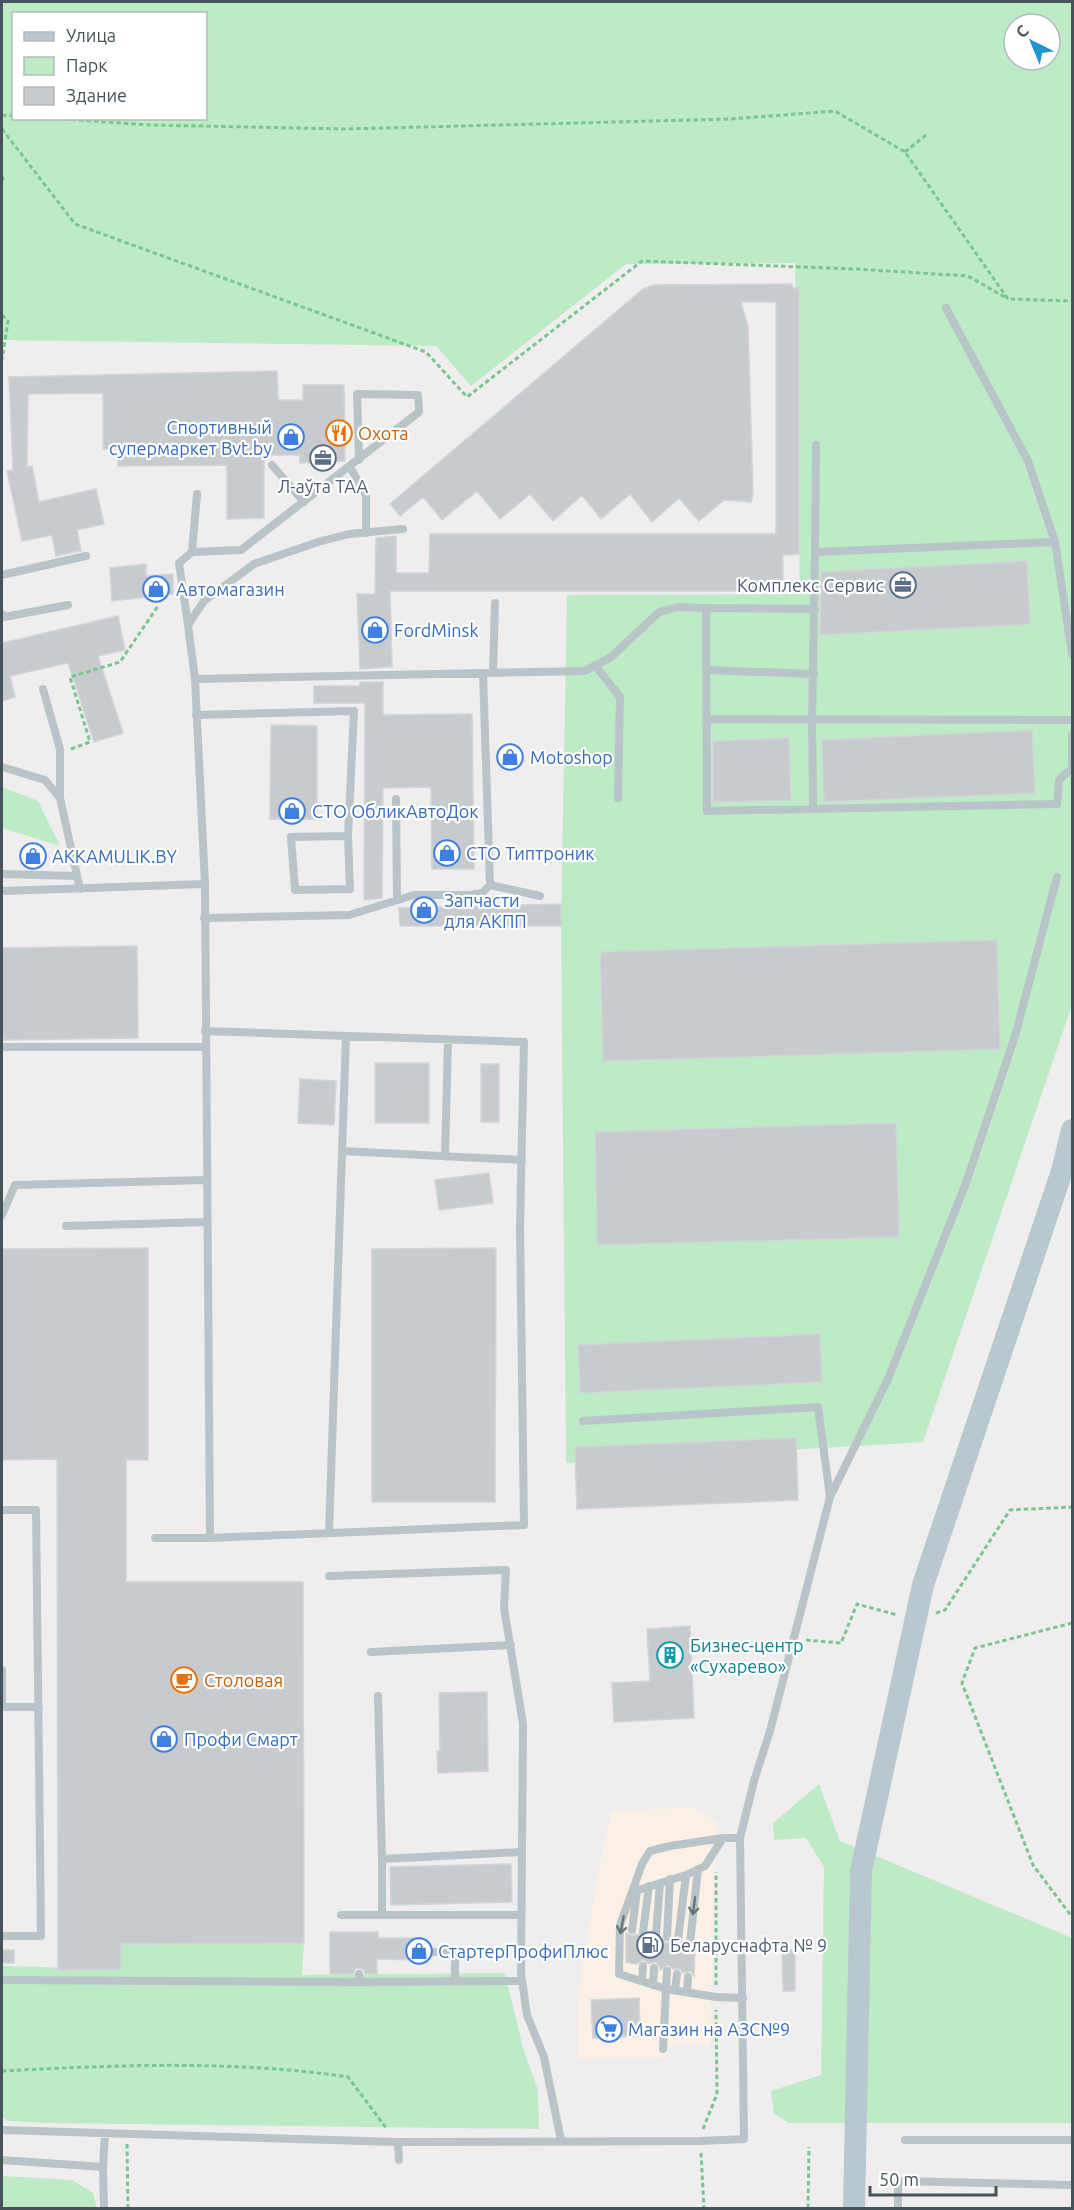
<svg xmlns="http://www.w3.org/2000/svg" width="1074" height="2210" viewBox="0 0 1074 2210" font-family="Ubuntu,sans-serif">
<rect width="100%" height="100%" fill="#efeded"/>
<!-- commercial -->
<path fill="#faf0e6" d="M 695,1808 L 717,1822 L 710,2046 L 665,2046 L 665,2058 L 578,2059 L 577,2015 L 583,1963 L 604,1841 L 612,1810 Z"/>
<!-- green -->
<path fill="#bdebc5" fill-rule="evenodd" d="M 2,2 L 1072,2 L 1072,1005 L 923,1442 L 566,1463 L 561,926 L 567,595 L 800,594 L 795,263 L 626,264 L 471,386 L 436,346 L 2,340 ZM 14,14 L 206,14 L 206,118 L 14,118 ZM 1014,24 L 1050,24 L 1050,60 L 1014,60 Z
M 2,787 L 38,801 L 60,846 L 2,828 Z
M 819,1784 L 840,1841 L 1072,1938 L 1072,2123 L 789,2123 L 774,2114 L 771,2091 L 821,2075 L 824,1867 L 806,1838 L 774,1840 L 773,1823 Z
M 304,1943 L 302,1975 L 505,1973 L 523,2048 L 538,2090 L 539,2129 L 46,2123 L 8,2121 L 2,2116 L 2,1966 L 121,1969 L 121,1944 Z
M 2,2176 L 72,2180 L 93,2193 L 97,2208 L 2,2208 Z"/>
<!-- building -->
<path fill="#c7cbce" stroke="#d1d4d8" stroke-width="1.5" d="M 792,284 L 792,288 L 799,288 L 799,554 L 783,555 L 783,591 L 390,591 L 392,667 L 360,669 L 357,594 L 375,594 L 376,538 L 396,536 L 396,573 L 429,573 L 430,534 L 776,534 L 776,302 L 741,302 L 748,326 L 753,494 L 751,502 L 724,500 L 699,521 L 679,498 L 652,522 L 630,494 L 601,519 L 582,495 L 553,521 L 530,494 L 500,519 L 477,491 L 442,520 L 423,497 L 400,516 L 390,504 L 643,289 L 654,285 Z
M 277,371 L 278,400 L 303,400 L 303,385 L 344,385 L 345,461 L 300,463 L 300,455 L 264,455 L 264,518 L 227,519 L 227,465 L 118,466 L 118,449 L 103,449 L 103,393 L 28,394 L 27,467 L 32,466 L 39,502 L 96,489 L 104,524 L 77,530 L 81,551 L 69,553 L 56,556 L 52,535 L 22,541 L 7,471 L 13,470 L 9,377 Z
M 1027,561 L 1030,624 L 820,635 L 821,572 Z
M 146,564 L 146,576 L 173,574 L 173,594 L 112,601 L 110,568 Z
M 118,616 L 125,650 L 98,656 L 123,733 L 94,742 L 68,663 L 10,676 L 15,697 L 2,701 L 2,643 Z
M 360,682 L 383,682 L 383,715 L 472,714 L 474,869 L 432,869 L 431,787 L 383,788 L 382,898 L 364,900 L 365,703 L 314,703 L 314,686 L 360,686 Z
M 271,725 L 317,726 L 317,819 L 270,819 Z
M 1032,730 L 1035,793 L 824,802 L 822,740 Z
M 789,738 L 791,800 L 713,802 L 713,741 Z
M 561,904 L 561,926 L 400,926 L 399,908 Z
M 997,940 L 1000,1049 L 603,1061 L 600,952 Z
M 137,946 L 138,1038 L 2,1040 L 2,948 Z
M 375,1063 L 429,1063 L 429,1123 L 375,1123 Z
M 481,1064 L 499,1064 L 499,1122 L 481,1122 Z
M 300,1079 L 336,1081 L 334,1125 L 298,1123 Z
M 896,1123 L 899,1237 L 597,1245 L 595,1132 Z
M 489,1173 L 493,1203 L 439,1210 L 435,1180 Z
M 148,1248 L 148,1460 L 126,1460 L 126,1582 L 303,1582 L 304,1943 L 121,1944 L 121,1969 L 58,1970 L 57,1459 L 2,1460 L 2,1249 Z
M 496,1248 L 495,1502 L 372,1502 L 372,1249 Z
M 820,1334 L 822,1382 L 580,1393 L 578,1345 Z
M 796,1438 L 798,1500 L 577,1509 L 575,1447 Z
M 690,1626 L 694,1718 L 614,1722 L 612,1683 L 650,1681 L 647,1629 Z
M 487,1692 L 488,1771 L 438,1773 L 437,1751 L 440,1751 L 439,1693 Z
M 511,1864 L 512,1902 L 391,1905 L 390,1867 Z
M 330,1932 L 378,1932 L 378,1938 L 422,1938 L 422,1960 L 377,1959 L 377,1974 L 365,1974 L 364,1970 L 359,1968 L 355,1969 L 353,1974 L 330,1974 Z
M 626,1933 L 632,1936 L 637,1934 L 643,1938 L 650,1934 L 651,1938 L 655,1941 L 661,1939 L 666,1943 L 672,1941 L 678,1946 L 684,1943 L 689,1949 L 695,1947 L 694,1976 L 691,1971 L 683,1973 L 680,1969 L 673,1969 L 668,1965 L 660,1970 L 659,1965 L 655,1962 L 649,1964 L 643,1960 L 637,1964 L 626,1962 Z
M 2,1950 L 14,1950 L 14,1963 L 2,1963 Z
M 782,1950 L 795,1950 L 795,1991 L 783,1991 Z
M 639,1998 L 640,2036 L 593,2038 L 591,2000 Z"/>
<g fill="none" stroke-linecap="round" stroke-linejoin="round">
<!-- path -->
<path stroke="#77c78f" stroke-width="3" stroke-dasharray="4.5 3" stroke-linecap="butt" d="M 2,115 L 14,116
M 49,118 L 150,125 L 346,129 L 730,119 L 835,111 L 905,152 L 1008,299 L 1072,301
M 2,129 L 75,224 L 426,352 L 467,397 L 642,261 L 856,269 L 968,276 L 1008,299
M 905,152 L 926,135
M 2,176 L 3,179 L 2,183
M 2,315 L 8,321 L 2,360
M 71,749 L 90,742 L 70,677 L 120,662 L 158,606
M 936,1613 L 945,1610 L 1010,1510 L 1072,1507
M 1072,1623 L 975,1648 L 962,1683 L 1033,1865 L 1072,1917
M 806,1640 L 841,1643 L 857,1604 L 897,1615
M 716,1985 L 716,1872
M 2,2071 C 116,2065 234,2060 348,2077 L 387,2129
M 703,2129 L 717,2094 L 716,2010
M 127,2144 L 128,2208
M 701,2153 L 704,2208
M 808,2208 L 809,2147"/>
<!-- service -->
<path stroke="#b9c4c9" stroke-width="8" d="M 946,308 L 1028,461 L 1055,542 L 1072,654
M 272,465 L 304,502
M 350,467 L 366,495 L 366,533
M 192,552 L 241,550 L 419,412 L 418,395 L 357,394 L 359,460
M 815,552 L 816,445
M 2,575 L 86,556
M 706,608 L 815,609
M 2,614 L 4,617 L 68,605
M 188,625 L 179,563 L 192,552 L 197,494
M 595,665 L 620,697 L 618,798
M 707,670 L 814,674
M 493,673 L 495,603
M 195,679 L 585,671 L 611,657 L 659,612 L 678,607 L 706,608 L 707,811 L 1057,804 L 1059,780 L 1072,768 L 1072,735
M 43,689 L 60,749 L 60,798 L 80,889
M 196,715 L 354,711 L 348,836 L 291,837 L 295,890 L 350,889 L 348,836
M 706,719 L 1072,720
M 2,767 L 45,780 L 60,798
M 396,799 L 397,899
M 813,809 L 812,718 L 815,552 L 1055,542
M 2,874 L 77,876
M 490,885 L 540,896
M 2,891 L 205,884
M 204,918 L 349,915 L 414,895 L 471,895 L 482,893 L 490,885 L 483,673
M 2,1047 L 205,1047
M 342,1151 L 522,1160
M 445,1157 L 448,1040
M 2,1215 L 15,1185 L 206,1180
M 66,1226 L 207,1222
M 583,1421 L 818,1407 L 830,1497
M 2,1510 L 36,1510 L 41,1936 L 2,1936
M 329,1533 L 346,1036
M 155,1538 L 210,1538 L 524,1525 L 520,1227 L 524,1042 L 205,1031
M 210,1538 L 205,884 L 195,679 L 188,625 L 204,601 L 254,564 L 318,542 L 349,534 L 403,529
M 329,1576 L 506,1570 L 504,1608 L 523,1724 L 521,1973 L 527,2015 L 544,2057 L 561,2140
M 371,1652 L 511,1645
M 2,1670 L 2,1707
M 378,1696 L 382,1859 L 522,1852
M 2,1707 L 39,1707
M 632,1892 L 642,1864 L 650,1851 L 670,1846 L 723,1838
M 341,1915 L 521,1915
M 382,1915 L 382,1859
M 632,1930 L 637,1890
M 643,1932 L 649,1886
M 656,1935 L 660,1883
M 667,1937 L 670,1879
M 678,1940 L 686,1875
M 690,1943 L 698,1869
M 429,1952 L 455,1952 L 455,1981
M 667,1971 L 666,1989 L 619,1974 L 620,1925 L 632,1892 L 686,1875 L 705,1866 L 723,1838 L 740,1838
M 2,1980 L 360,1982 L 359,1974
M 642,1981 L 643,1966
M 360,1982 L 522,1981
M 653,1985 L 654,1968
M 675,1990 L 677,1974
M 687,1992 L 688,1977
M 663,2049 L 666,1989 L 716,1997 L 743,1998
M 2,2130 L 398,2142 L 701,2141 L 744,2139 L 740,1838 L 754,1781 L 770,1731 L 830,1497 L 888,1379 L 966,1183 L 1015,1036 L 1057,877
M 905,2140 L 1072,2140
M 398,2142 L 399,2160
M 2,2160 L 103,2167 L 104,2208
M 103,2167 L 105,2133
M 898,2208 L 898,2181 L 1072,2185"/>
<!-- secondary -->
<path stroke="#b9c7ce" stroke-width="22" d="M 854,2208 L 861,1871 L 923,1585 L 1062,1171 L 1072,1130"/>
</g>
<!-- one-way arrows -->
<defs><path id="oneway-shaft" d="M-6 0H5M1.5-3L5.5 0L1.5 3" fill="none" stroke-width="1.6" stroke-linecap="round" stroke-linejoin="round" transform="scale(1.5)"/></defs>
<g stroke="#68767b">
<use href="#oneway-shaft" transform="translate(694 1906) rotate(97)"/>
<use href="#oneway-shaft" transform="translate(622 1925) rotate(101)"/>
</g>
<!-- icons -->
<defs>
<g id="restaurant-ring" transform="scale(1.35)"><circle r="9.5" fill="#fff" stroke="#e8710a" stroke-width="1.5"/><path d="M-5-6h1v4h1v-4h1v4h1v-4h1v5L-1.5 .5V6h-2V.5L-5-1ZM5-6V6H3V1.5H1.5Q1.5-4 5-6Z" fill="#e8710a"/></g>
<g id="shop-ring" transform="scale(1.35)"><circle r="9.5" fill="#fff" stroke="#3f7fe0" stroke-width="1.5"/><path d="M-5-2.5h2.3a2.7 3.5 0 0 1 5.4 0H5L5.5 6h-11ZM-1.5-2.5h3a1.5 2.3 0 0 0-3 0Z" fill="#3f7fe0"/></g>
<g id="office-ring" transform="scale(1.35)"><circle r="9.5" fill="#fff" stroke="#5c6f8a" stroke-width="1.5"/><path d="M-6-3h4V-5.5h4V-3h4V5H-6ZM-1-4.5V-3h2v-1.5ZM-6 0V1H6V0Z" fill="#5c6f8a"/></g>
<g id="building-ring" transform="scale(1.35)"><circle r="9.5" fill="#fff" stroke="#0f9aa8" stroke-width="1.5"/><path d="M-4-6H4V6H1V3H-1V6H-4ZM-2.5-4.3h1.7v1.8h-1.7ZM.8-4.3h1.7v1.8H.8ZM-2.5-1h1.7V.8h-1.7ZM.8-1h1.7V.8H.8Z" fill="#0f9aa8"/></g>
<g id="cafe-ring" transform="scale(1.35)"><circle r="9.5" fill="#fff" stroke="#e8710a" stroke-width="1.5"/><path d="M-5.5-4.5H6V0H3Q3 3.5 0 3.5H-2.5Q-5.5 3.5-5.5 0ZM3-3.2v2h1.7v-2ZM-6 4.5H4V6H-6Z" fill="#e8710a"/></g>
<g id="fuel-ring" transform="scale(1.35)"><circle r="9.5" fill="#fff" stroke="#5c6f8a" stroke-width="1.5"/><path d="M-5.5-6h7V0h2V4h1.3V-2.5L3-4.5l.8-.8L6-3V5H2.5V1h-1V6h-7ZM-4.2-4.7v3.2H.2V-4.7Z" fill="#5c6f8a"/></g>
<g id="supermarket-ring" transform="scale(1.35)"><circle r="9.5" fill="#fff" stroke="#3f7fe0" stroke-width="1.5"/><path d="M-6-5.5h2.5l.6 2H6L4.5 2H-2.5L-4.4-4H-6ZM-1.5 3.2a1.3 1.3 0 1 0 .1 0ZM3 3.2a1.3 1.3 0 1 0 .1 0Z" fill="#3f7fe0"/></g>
</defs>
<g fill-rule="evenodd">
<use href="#restaurant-ring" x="339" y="433"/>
<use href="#shop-ring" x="291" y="437"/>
<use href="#office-ring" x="323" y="458"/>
<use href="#office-ring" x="903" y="585"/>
<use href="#shop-ring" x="156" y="589"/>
<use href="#shop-ring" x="375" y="630"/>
<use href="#shop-ring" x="510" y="757"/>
<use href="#shop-ring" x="292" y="811"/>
<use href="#shop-ring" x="447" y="853"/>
<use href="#shop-ring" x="33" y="856"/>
<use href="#shop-ring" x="424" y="910"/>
<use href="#building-ring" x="670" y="1655"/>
<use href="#cafe-ring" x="184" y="1680"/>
<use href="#shop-ring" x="164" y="1739"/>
<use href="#fuel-ring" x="650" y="1945"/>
<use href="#shop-ring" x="419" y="1951"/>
<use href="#supermarket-ring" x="609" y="2029"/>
</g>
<g text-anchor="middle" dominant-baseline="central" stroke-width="4.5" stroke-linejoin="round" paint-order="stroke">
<!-- shop labels -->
<g font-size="18" fill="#366cbe" stroke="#fff" text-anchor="start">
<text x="272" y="427" text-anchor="end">Спортивный<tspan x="272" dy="21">супермаркет Bvt.by</tspan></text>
<text x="176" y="589">Автомагазин</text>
<text x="394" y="630">FordMinsk</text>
<text x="530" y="757">Motoshop</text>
<text x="312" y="811">СТО ОбликАвтоДок</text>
<text x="466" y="853">СТО Типтроник</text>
<text x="52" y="856">AKKAMULIK.BY</text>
<text x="444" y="900">Запчасти<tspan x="444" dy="21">для АКПП</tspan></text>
<text x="184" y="1739">Профи Смарт</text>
<text x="438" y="1951">СтартерПрофиПлюс</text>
<text x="628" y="2029">Магазин на АЗС№9</text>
</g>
<!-- food labels -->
<g font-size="18" fill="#c56008" stroke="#fff" text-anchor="start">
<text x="358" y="433">Охота</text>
<text x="204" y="1680">Столовая</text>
</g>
<!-- service labels -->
<g font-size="18" fill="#4e5e75" stroke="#fff">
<text x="323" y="486">Л-аўта ТАА</text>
<text x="884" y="585" text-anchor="end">Комплекс Сервис</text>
<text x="670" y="1945" text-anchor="start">Беларуснафта № 9</text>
</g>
<!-- culture labels -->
<g font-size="18" fill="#0d838f" stroke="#fff" text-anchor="start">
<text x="690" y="1645">Бизнес-центр<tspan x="690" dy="21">«Сухарево»</tspan></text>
</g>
</g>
<!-- border -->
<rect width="1074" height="2210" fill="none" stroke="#465459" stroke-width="6"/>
<!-- legend -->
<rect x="12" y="12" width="195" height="108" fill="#ffffff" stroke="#b5bbbd" stroke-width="1.5"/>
<rect x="24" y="32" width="30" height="9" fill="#b9c7ce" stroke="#b5bbbd" stroke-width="1.5"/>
<text x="66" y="42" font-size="18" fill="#465459">Улица</text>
<rect x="24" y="57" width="30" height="18" fill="#bdebc5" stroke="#b5bbbd" stroke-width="1.5"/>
<text x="66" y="72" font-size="18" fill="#465459">Парк</text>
<rect x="24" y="87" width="30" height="18" fill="#c7cbce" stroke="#b5bbbd" stroke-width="1.5"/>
<text x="66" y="102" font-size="18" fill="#465459">Здание</text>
<!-- north arrow -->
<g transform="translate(1032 42) rotate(317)"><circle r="28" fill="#ffffff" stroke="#b5bbbd" stroke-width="1.5"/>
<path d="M0-4.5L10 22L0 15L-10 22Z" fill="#2394d2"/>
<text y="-9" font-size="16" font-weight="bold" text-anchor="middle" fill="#465459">С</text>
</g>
<!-- scale -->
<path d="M870 2186v9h126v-9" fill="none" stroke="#465459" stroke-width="3"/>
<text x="879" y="2186" font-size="18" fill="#465459" stroke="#ffffff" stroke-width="4.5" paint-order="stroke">50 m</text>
</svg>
